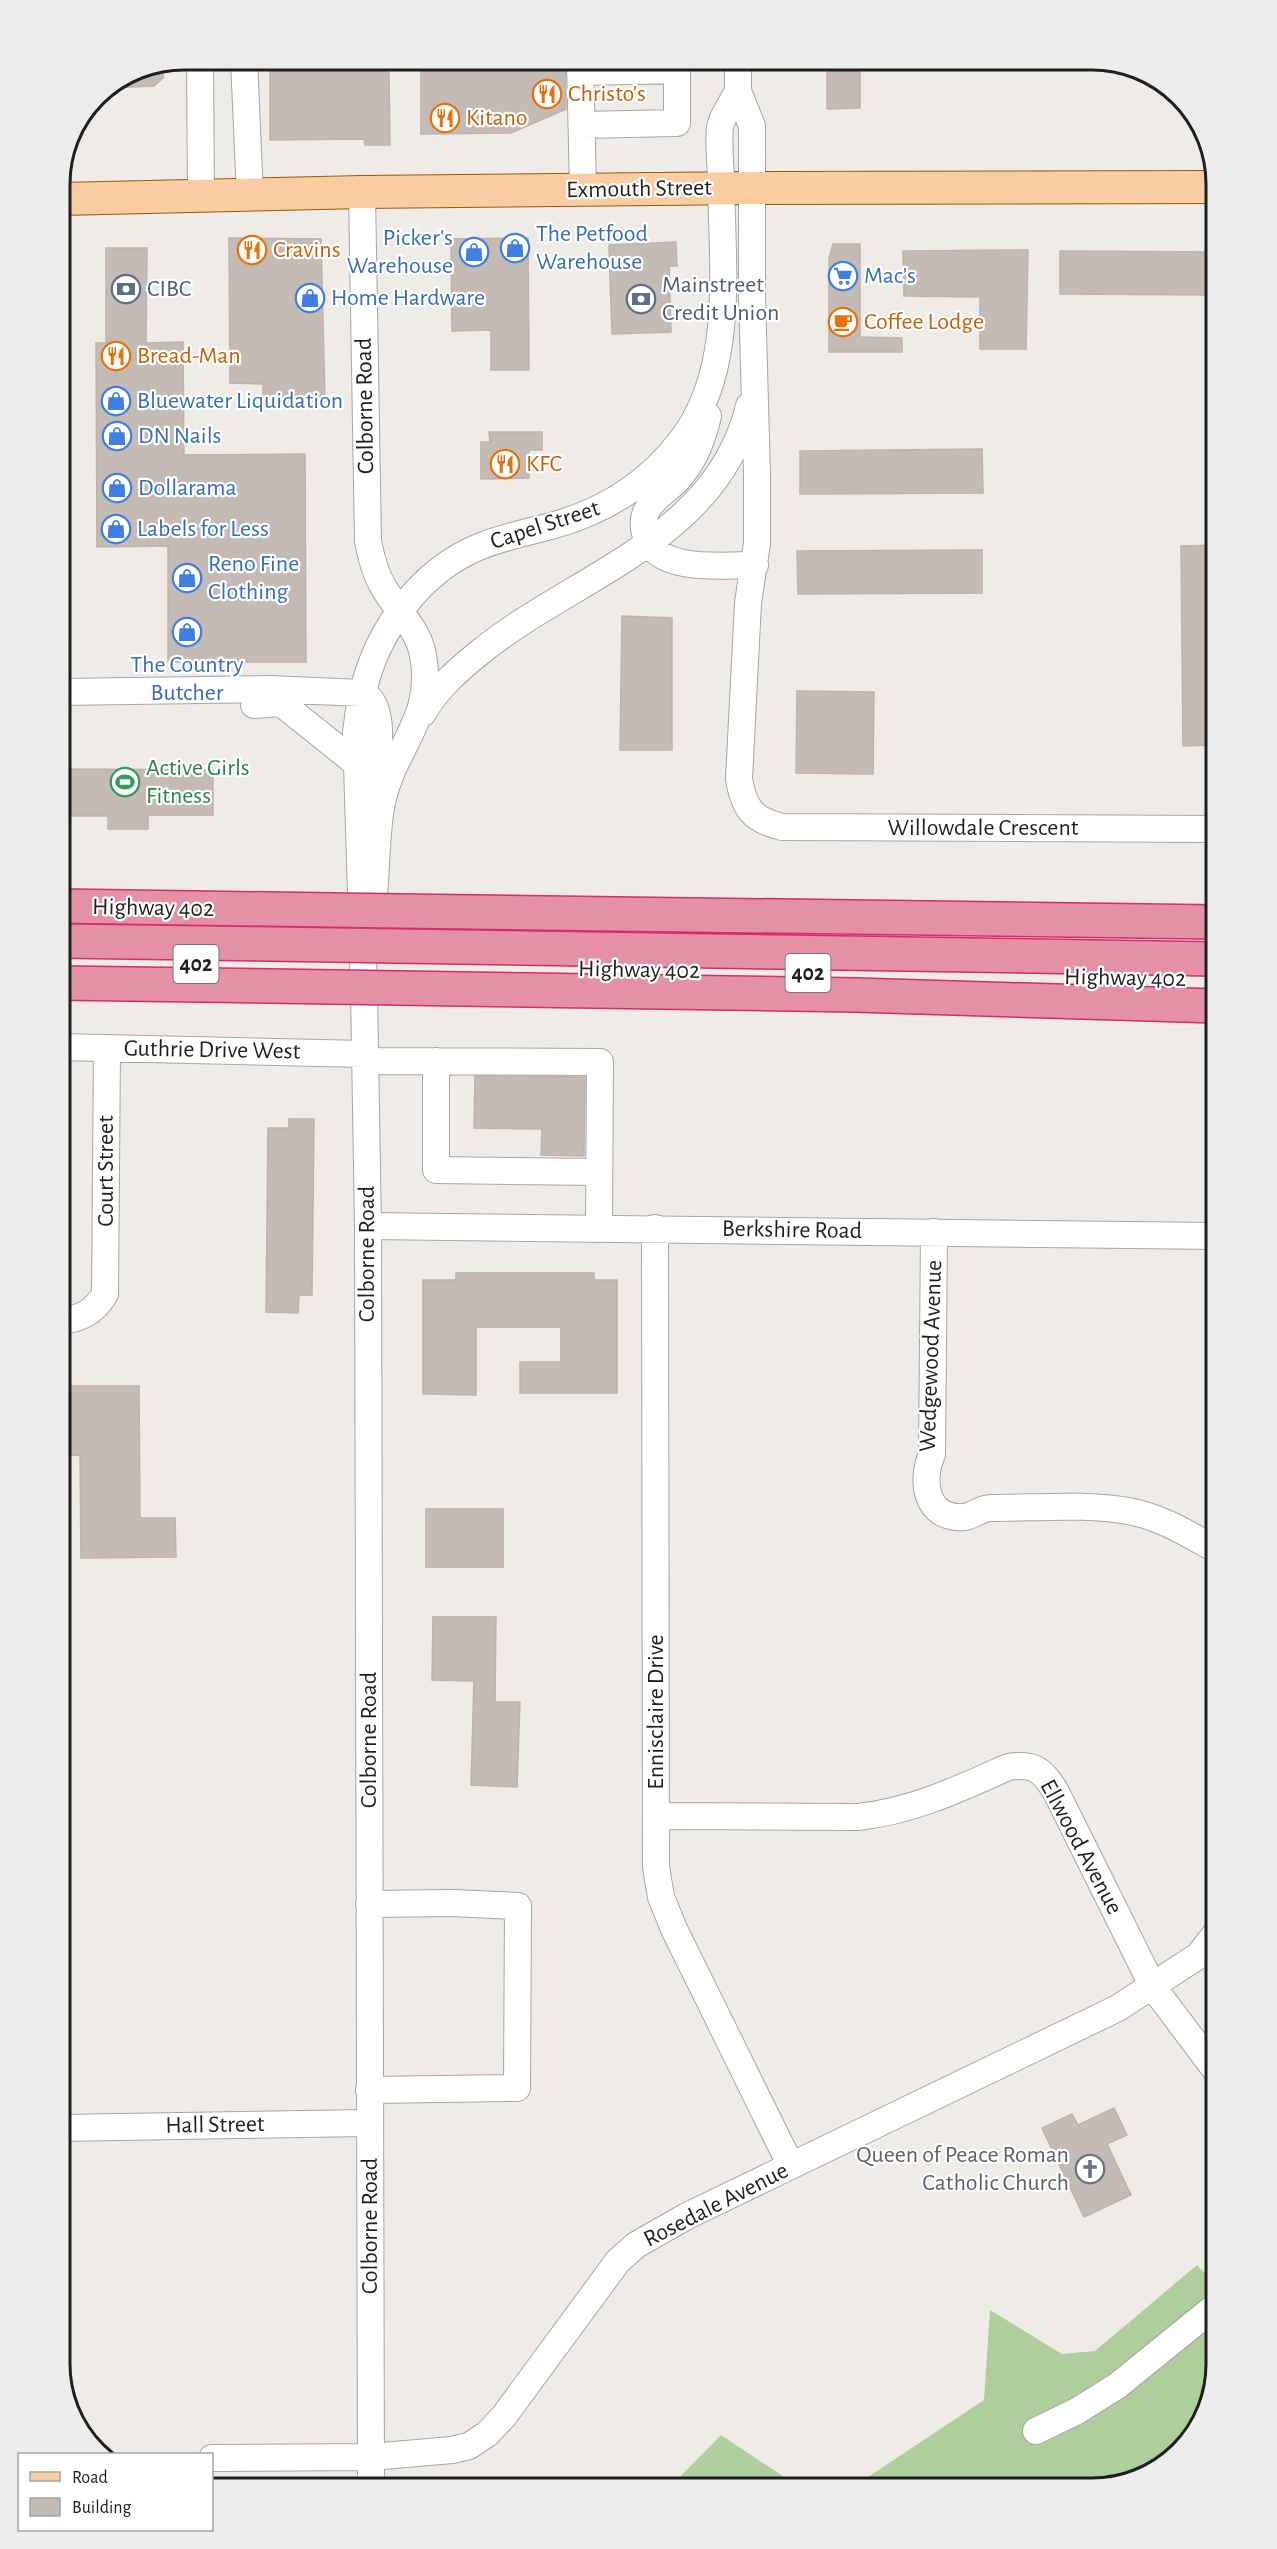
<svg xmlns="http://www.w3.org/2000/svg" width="1277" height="2549" viewBox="0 0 1277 2549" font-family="'Alegreya Sans',sans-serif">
<rect width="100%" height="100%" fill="#efebe6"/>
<!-- forest -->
<path fill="#aece9b" d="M 1197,2265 L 1217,2286 L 1217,2365 L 1196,2434 L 1140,2480 L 1093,2489 L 850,2489 L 984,2400 L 990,2310 L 1062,2354 L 1095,2351 Z
M 721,2435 L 787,2479 L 849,2489 L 668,2489 Z"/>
<!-- building -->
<path fill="#c4bbb5" stroke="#c1b1a8" stroke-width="1.5" d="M 270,60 L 358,60 L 358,71 L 389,71 L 390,145 L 365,145 L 364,139 L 270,140 Z
M 421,60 L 565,60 L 566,109 L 511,133 L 421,134 Z
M 827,60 L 860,60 L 860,108 L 827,109 Z
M 163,64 L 163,78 L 154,86 L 109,88 L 137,69 Z
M 229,238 L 321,239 L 325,401 L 263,401 L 263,384 L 230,383 Z
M 528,238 L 529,370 L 491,370 L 491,330 L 452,331 L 451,239 Z
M 676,242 L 677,266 L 669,266 L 671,332 L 612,334 L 609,245 Z
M 833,244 L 860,244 L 860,337 L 902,338 L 902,352 L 829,352 L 829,258 Z
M 106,248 L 147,248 L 146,343 L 183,342 L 184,455 L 305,454 L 306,662 L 168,662 L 168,546 L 97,547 L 96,343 L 106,343 Z
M 1028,250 L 1026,349 L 980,349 L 980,297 L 904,296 L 903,251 Z
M 1060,251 L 1217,252 L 1217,295 L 1060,294 Z
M 489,432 L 542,432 L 542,450 L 529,450 L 529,478 L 481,479 L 481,442 L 490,442 Z
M 982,449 L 983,493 L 800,494 L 800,451 Z
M 1217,545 L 1217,745 L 1183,746 L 1181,546 Z
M 982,550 L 982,593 L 798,594 L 797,551 Z
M 622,616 L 672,618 L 672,750 L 620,750 Z
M 797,691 L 874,692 L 873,774 L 796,773 Z
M 60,769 L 213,770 L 213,815 L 148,815 L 148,829 L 108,829 L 108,816 L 60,816 Z
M 475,1076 L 585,1077 L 584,1156 L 541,1155 L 542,1129 L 474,1128 Z
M 289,1119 L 314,1119 L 312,1295 L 299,1295 L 298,1313 L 266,1312 L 268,1128 L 289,1128 Z
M 456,1273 L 594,1273 L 594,1280 L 617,1280 L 617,1393 L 520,1393 L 520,1362 L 561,1362 L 561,1327 L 476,1327 L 476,1395 L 423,1394 L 423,1280 L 456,1280 Z
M 60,1386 L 139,1386 L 140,1518 L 175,1518 L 176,1557 L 81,1558 L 80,1455 L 60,1456 Z
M 426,1509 L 503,1509 L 503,1567 L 426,1567 Z
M 433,1617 L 496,1617 L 495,1702 L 520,1702 L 517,1787 L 471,1785 L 474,1681 L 432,1680 Z
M 1114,2108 L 1127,2135 L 1107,2144 L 1131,2195 L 1084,2217 L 1042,2128 L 1072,2114 L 1078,2125 Z"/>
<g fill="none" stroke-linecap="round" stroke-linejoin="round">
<!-- minor casing -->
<g stroke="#a6a6a6" stroke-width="28">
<path id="minor" d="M 200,60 L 201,196
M 244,60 L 250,195
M 580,60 L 583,190
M 738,60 L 738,91 L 752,126 L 752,296 L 757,475 L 757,543 L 748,603 L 739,779 C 744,809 753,820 782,827 L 1217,829
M 580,72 L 677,70 L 677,123 L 582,125
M 362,192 L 368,541 C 371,557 375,574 384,588 C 397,611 418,628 423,655 C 435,718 394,746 382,802 C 376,832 377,864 374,894
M 708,416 C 702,441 694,462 676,481 C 667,490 653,499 647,510 C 642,519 643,528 646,537 C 659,573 724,565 755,565
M 60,692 L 269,689 L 362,693 C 390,705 375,769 377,794
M 254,705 L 281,703 L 356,763
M 423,713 C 437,688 458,670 479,653 C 573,576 718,539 749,406
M 60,1047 L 364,1054
M 364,1061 L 600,1062 L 599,1227
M 436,1061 L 436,1170 L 599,1172
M 368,1226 L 1217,1236
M 655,1228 L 656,1867 L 661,1897 L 674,1929 L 791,2166
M 934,1232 L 932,1454 C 920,1481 926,1520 964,1517 C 974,1516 980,1508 991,1508 C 1036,1508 1089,1503 1133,1512 C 1163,1518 1191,1536 1217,1550
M 60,1321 C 81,1319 94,1312 105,1294 L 107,1048
M 657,1816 L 858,1817 C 913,1811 959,1789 1008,1767 C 1035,1763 1042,1770 1056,1792 L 1153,1987 L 1217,2072
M 369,1904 L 452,1903 L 518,1906 L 517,2088 L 369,2090
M 60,2128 L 369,2123
M 1036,2431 L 1077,2411 L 1117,2386 L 1217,2305
M 212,2458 L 371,2457 L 452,2450 L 469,2446 L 487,2434 L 504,2416 L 618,2261 L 636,2245 L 687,2216 L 1118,2008 L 1198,1956 L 1217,1932
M 371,2489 L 368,1226 L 364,991 L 356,732 C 358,719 359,705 363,692 C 377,630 421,570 481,546 C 504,537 527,532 551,526 C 603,512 648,484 681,441 C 736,370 722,265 721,182 C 721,164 718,145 720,127 C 722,116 733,101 738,91"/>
</g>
<!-- major casing -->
<g stroke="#965b04" stroke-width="34">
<path id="major" d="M 60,199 L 362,192 L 753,188 L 1217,187"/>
</g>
<!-- highway casing -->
<g stroke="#d62a71" stroke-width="36">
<path id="highway" d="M 60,906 L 332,910
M 401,911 L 1217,922
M 60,941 L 334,945
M 397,946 L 1217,959
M 60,983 L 333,987
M 400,988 L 856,995 L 1217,1006"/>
</g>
<!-- minor -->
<use href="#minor" stroke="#fff" stroke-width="26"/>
<!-- major -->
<use href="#major" stroke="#f9cda1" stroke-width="32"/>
<!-- highway -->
<use href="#highway" stroke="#e490a5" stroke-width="33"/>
<!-- highway-bridge casing -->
<g stroke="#d62a71" stroke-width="36" stroke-linecap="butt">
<path id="highway-bridge" d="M 332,910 L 401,911
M 334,945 L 397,946
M 333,987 L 400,988"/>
</g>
<!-- highway-bridge -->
<use href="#highway-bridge" stroke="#e490a5" stroke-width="33"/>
</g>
<!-- icons -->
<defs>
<g id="restaurant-ring" transform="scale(1.5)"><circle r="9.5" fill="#fff" stroke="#e8710a" stroke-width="1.5"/><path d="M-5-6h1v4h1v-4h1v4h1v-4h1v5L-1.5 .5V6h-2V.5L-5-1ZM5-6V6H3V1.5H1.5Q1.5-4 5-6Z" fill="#e8710a"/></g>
<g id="shop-ring" transform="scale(1.5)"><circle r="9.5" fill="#fff" stroke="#3f7fe0" stroke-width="1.5"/><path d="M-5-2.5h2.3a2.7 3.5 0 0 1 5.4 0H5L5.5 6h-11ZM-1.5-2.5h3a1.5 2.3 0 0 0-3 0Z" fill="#3f7fe0"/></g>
<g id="supermarket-ring" transform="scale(1.5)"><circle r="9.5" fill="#fff" stroke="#3f7fe0" stroke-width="1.5"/><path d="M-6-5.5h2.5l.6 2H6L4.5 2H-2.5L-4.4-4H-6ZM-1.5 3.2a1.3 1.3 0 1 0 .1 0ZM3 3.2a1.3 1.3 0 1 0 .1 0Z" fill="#3f7fe0"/></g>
<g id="bank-ring" transform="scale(1.5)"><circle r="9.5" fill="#fff" stroke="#5c6f8a" stroke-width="1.5"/><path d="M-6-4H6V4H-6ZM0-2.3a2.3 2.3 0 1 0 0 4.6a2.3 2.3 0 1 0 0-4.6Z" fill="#5c6f8a"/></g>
<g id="cafe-ring" transform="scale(1.5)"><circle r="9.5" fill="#fff" stroke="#e8710a" stroke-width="1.5"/><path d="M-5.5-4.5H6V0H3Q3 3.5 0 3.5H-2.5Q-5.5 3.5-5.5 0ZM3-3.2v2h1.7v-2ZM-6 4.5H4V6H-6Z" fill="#e8710a"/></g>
<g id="stadium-ring" transform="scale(1.5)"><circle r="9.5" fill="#fff" stroke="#2e9e5b" stroke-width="1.5"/><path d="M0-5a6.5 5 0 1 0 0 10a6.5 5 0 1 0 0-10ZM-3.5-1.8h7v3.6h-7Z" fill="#2e9e5b"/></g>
<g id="church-ring" transform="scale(1.5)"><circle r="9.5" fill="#fff" stroke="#6b7280" stroke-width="1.5"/><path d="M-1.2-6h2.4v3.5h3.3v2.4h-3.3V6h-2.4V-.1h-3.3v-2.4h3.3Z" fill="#6b7280"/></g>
</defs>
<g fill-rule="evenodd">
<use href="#restaurant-ring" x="547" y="94"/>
<use href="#restaurant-ring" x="445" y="118"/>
<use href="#shop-ring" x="515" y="248"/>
<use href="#restaurant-ring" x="252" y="250"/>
<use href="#shop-ring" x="474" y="252"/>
<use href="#supermarket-ring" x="843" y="276"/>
<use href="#bank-ring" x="126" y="289"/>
<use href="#shop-ring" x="310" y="298"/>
<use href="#bank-ring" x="641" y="299"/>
<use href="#cafe-ring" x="843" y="322"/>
<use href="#restaurant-ring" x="116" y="356"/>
<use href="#shop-ring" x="116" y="401"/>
<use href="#shop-ring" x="117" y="436"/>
<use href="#restaurant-ring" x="505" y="464"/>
<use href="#shop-ring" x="117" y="488"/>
<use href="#shop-ring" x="116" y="529"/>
<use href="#shop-ring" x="187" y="578"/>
<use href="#shop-ring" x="187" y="632"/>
<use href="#stadium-ring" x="125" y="782"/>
<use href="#church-ring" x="1090" y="2169"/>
</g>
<g text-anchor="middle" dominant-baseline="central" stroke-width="4.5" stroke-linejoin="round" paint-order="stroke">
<!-- shield labels -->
<g fill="#fff" stroke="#626262" stroke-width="1.5">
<rect x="173.5" y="945" width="45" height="38" rx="4.5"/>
<rect x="785.5" y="954" width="45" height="38" rx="4.5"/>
</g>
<g font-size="22" font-weight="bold" fill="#1f1f1f">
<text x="196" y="964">402</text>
<text x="808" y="973">402</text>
</g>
<!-- food labels -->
<g font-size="24" fill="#c56008" stroke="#fff" text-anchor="start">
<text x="568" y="94">Christo's</text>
<text x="466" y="118">Kitano</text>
<text x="273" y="250">Cravins</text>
<text x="864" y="322">Coffee Lodge</text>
<text x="137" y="356">Bread-Man</text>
<text x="526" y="464">KFC</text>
</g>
<!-- street labels -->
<g font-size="24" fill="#1f1f1f" stroke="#fff">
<text transform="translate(639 189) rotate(-1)">Exmouth Street</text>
<text transform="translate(365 406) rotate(-91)">Colborne Road</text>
<text transform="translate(545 525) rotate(-18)">Capel Street</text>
<text x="983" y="828">Willowdale Crescent</text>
<text transform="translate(153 908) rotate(1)">Highway 402</text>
<text transform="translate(639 970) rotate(1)">Highway 402</text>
<text transform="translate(1125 978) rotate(1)">Highway 402</text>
<text transform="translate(212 1050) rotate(1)">Guthrie Drive West</text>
<text transform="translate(106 1171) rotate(-90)">Court Street</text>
<text transform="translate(792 1230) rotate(1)">Berkshire Road</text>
<text transform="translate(367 1254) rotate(-90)">Colborne Road</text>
<text transform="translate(931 1356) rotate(-88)">Wedgewood Avenue</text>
<text transform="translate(656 1712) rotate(-90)">Ennisclaire Drive</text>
<text transform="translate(369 1740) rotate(-90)">Colborne Road</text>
<text transform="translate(1081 1847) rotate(62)">Ellwood Avenue</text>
<text transform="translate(215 2125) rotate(-1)">Hall Street</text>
<text transform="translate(716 2205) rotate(-27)">Rosedale Avenue</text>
<text transform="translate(370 2226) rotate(-90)">Colborne Road</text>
</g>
<!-- shop labels -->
<g font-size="24" fill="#366cbe" stroke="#fff" text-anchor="start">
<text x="536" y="234">The Petfood<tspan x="536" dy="28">Warehouse</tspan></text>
<text x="453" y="238" text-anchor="end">Picker's<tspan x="453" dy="28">Warehouse</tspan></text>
<text x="864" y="276">Mac's</text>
<text x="331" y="298">Home Hardware</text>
<text x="137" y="401">Bluewater Liquidation</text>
<text x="138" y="436">DN Nails</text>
<text x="138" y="488">Dollarama</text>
<text x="137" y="529">Labels for Less</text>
<text x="208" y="564">Reno Fine<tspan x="208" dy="28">Clothing</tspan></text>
<text x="187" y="665" text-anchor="middle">The Country<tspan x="187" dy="28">Butcher</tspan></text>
</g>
<!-- service labels -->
<g font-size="24" fill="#4e5e75" stroke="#fff" text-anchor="start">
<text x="662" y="285">Mainstreet<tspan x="662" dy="28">Credit Union</tspan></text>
<text x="147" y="289">CIBC</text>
</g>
<!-- leisure labels -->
<g font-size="24" fill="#27864d" stroke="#fff" text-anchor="start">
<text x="146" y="768">Active Girls<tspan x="146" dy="28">Fitness</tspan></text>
</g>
<!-- worship labels -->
<g font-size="24" fill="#5b616d" stroke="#fff" text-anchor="end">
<text x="1069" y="2155">Queen of Peace Roman<tspan x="1069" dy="28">Catholic Church</tspan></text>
</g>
</g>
<!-- crop -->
<path d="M0 0H1277V2549H0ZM184 70H1092A114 114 0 0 1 1206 184V2364A114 114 0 0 1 1092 2478H184A114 114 0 0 1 70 2364V184A114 114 0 0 1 184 70Z" fill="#ededed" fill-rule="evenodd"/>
<path fill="none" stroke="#1f1f1f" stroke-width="3" d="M184 70H1092A114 114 0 0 1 1206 184V2364A114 114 0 0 1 1092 2478H184A114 114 0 0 1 70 2364V184A114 114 0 0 1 184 70Z"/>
<!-- legend -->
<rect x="18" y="2453" width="195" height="78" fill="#ffffff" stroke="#a5a5a5" stroke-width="1.5"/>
<rect x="30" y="2472" width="30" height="9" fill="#f9cda1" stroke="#a5a5a5" stroke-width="1.5"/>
<text x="72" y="2483" font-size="18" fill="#1f1f1f">Road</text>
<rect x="30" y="2498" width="30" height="18" fill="#c4bbb5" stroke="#a5a5a5" stroke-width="1.5"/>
<text x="72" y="2513" font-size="18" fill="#1f1f1f">Building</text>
</svg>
